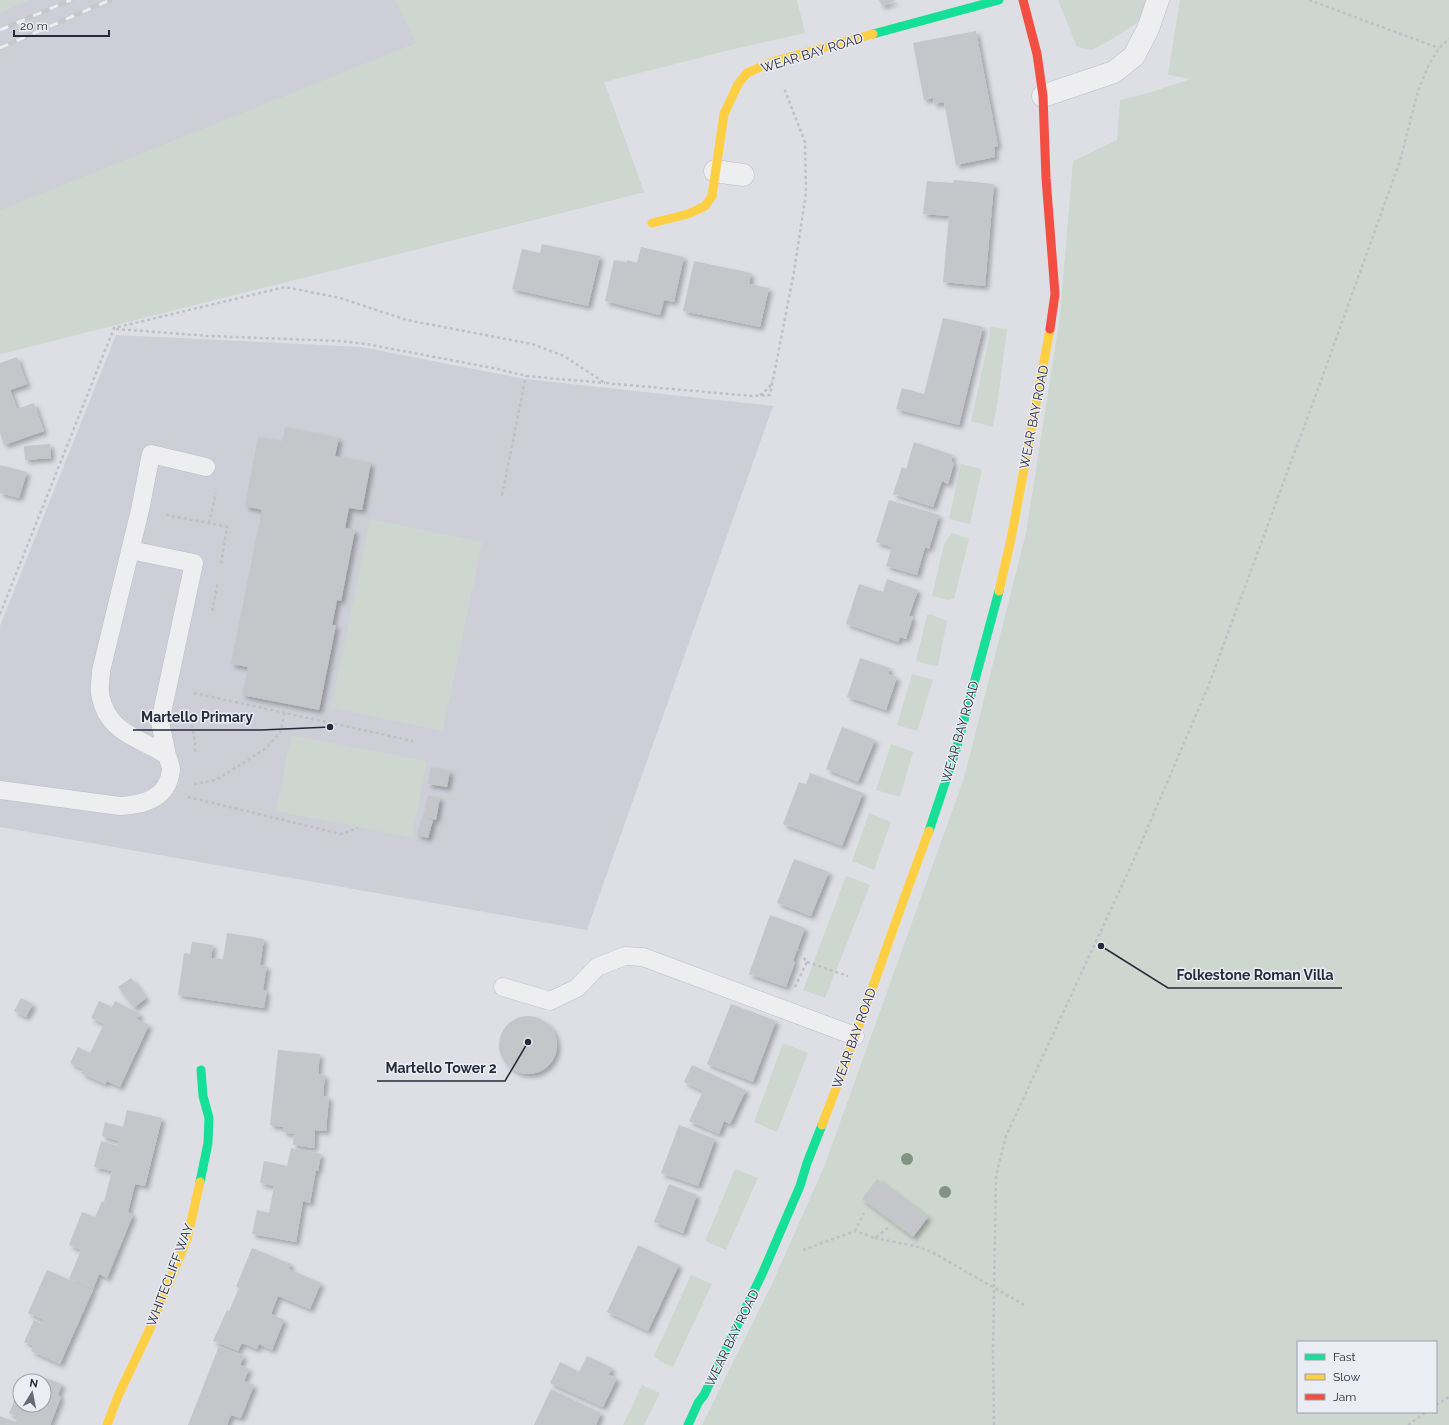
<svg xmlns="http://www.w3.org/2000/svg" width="1449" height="1425" viewBox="0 0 1449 1425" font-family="Raleway,sans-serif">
<defs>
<filter id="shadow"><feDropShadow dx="3.5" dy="3.5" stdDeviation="2" flood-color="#0004"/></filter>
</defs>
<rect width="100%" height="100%" fill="#dedfe4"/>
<!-- built -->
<path fill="#cdced7" d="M 0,0 L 590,0 L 604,82 L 644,192 L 0,354 Z
M 116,335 L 361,347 L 525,379 L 773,406 L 587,930 L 0,827 L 0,626 Z"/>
<!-- green -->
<path fill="#cdd6cf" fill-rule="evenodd" d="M 0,0 L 30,0 L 0,13 Z
M 395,0 L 797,0 L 805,33 L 730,50 L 604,82 L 644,192 L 0,354 L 0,210 L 416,43 Z
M 1058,0 L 1150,0 L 1142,20 L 1107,42 L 1092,50 L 1077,47 Z
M 1180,0 L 1449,0 L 1449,1425 L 702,1425 L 772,1284 L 824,1167 L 964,778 L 1026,533 L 1060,316 L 1073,161 L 1117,140 L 1120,100 L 1145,94 L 1191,79 L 1168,75 ZM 1298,1342 L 1436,1342 L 1436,1412 L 1298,1412 Z
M 990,327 L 1007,329 L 998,399 L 993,427 L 971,421 L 990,334 Z
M 961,464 L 982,469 L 970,524 L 949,519 Z
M 370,519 L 482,542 L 443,731 L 331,708 Z
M 952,533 L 969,539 L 954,599 L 948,600 L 932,596 L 944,544 Z
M 930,614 L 947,621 L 938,666 L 929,665 L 916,661 L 927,615 Z
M 912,674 L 933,680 L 917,731 L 897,725 Z
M 291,735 L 427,761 L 412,838 L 276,811 Z
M 891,744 L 913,752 L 900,797 L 876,790 Z
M 869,813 L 891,822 L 874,870 L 852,861 Z
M 846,876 L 870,885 L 825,998 L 803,990 Z
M 783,1043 L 808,1053 L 777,1132 L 754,1122 Z
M 735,1169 L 758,1178 L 726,1250 L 705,1241 Z
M 691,1275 L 712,1284 L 673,1367 L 660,1361 L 654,1356 Z
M 642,1385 L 660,1393 L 644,1425 L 623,1425 Z"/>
<!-- building -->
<path fill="#c4c6ca" filter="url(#shadow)" d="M 879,0 L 896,0 L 882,6 Z
M 976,31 L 998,146 L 994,147 L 995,157 L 956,165 L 944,102 L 934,104 L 933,98 L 924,100 L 913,43 Z
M 954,180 L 994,184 L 985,286 L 943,282 L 949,216 L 923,214 L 927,181 L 953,183 Z
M 542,244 L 600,256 L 588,306 L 512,289 L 522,249 L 540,253 Z
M 641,247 L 684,257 L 674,302 L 664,300 L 660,315 L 605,301 L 614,260 L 627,262 L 627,260 L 637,263 Z
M 694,261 L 751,273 L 749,284 L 769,288 L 760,327 L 683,311 Z
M 943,318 L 983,327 L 959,425 L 896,409 L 902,388 L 924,394 Z
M 17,357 L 27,384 L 10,390 L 14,400 L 17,409 L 34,403 L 44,431 L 4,445 L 0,433 L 0,363 Z
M 285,427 L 339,438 L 335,456 L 371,463 L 362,510 L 349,508 L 345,528 L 355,530 L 341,601 L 337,600 L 332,625 L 336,625 L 319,710 L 242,695 L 248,667 L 231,664 L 262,510 L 245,506 L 258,437 L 282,441 Z
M 914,442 L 953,455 L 951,461 L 954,463 L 948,484 L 942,481 L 933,507 L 893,494 L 902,467 L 906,469 Z
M 50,444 L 51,458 L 25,460 L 24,446 Z
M 0,465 L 27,472 L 19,498 L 0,493 Z
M 889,500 L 939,515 L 929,549 L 925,547 L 917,575 L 886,566 L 892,547 L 876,542 Z
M 887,579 L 918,590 L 909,616 L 913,617 L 906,639 L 900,637 L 898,642 L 846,624 L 859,584 L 883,592 Z
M 860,658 L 890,668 L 888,674 L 897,677 L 886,710 L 847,697 Z
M 842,727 L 875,740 L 858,782 L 826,769 Z
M 431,767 L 450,771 L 447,787 L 428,784 Z
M 810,773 L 863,793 L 842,846 L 783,824 L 799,782 L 806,784 Z
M 428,795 L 440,798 L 436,820 L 423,817 Z
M 422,817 L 433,820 L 428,838 L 417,835 Z
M 794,859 L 829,872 L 811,916 L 777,903 Z
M 770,915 L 805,928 L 793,961 L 795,962 L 786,987 L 749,974 Z
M 227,933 L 264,939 L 260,965 L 267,966 L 263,990 L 267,991 L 264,1008 L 178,995 L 184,953 L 190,954 L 192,942 L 213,945 L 211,958 L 223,959 Z
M 131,978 L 146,998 L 134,1008 L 118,987 Z
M 21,998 L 33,1004 L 26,1017 L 14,1011 Z
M 99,1001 L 112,1007 L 115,1001 L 140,1014 L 137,1019 L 149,1025 L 120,1087 L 107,1081 L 105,1084 L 81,1073 L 83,1069 L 70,1063 L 78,1047 L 90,1053 L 104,1024 L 91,1018 Z
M 731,1004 L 776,1021 L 753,1082 L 707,1064 Z
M499 1045a29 29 0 1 1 58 0a29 29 0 1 1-58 0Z
M 278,1050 L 320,1054 L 318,1074 L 325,1075 L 323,1096 L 329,1097 L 326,1131 L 315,1130 L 314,1148 L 293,1145 L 294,1134 L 283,1132 L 284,1127 L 270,1125 Z
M 692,1065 L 746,1090 L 730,1124 L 724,1121 L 719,1134 L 689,1121 L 703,1091 L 684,1082 Z
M 127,1110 L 162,1118 L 145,1186 L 135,1184 L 128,1212 L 133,1215 L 107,1278 L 99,1274 L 93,1289 L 69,1279 L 81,1250 L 69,1245 L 82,1212 L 95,1217 L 102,1201 L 104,1202 L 112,1171 L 94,1167 L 101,1141 L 118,1146 L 119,1141 L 102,1136 L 105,1122 L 123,1127 Z
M 679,1125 L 715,1139 L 698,1186 L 661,1173 Z
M 291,1148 L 321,1154 L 318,1171 L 316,1170 L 310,1203 L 303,1201 L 296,1242 L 252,1234 L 257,1210 L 269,1213 L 274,1186 L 260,1183 L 264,1161 L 287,1166 Z
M 877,1179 L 928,1217 L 913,1237 L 862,1199 Z
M 669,1184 L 697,1195 L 683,1233 L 654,1222 Z
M 638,1245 L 679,1265 L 648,1331 L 607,1312 Z
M 252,1248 L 291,1264 L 289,1269 L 321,1283 L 310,1309 L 278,1296 L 271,1314 L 284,1320 L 272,1350 L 259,1344 L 257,1349 L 242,1343 L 238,1351 L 213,1341 L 227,1310 L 229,1311 L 239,1288 L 236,1287 Z
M 47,1270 L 93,1290 L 60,1364 L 31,1351 L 33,1345 L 24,1342 L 34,1320 L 42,1324 L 44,1320 L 28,1313 Z
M 219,1346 L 244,1356 L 240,1365 L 249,1369 L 244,1381 L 254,1385 L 241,1418 L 231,1415 L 227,1425 L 188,1425 Z
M 587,1356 L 612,1368 L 609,1375 L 617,1378 L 603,1407 L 550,1383 L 560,1362 L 579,1372 Z
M 37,1375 L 62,1384 L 58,1395 L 61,1397 L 50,1425 L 0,1425 L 0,1416 L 15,1422 L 18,1417 L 9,1413 L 15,1399 L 20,1401 L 20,1405 L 44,1405 L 44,1381 L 34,1381 Z
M 551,1389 L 601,1413 L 596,1425 L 534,1425 Z"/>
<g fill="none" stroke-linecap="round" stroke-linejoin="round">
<!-- lane casing -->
<g stroke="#bcbdc2" stroke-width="19">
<path id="lane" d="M 130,550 L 194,563 L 160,722 L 167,755
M 0,790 L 120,806 C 144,805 168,798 171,770 C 171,765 168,759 167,755 C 143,740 113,734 103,705 C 102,701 100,697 100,693 C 99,686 101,678 101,671 L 140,510 L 151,454 L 206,467
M 503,987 L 550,1001 L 577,988 L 597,967 L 625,956 L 643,957 L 855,1036"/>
</g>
<!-- street casing -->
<g stroke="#bcbdc2" stroke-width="23">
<path id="street" d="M 1043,96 L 1114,72 L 1134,56 L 1148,29 L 1158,0
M 715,171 L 743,175"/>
</g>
<!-- path -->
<path stroke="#bfc0c5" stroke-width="2.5" stroke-dasharray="3 3" stroke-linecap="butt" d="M 1309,0 L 1439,48
M 116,329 L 209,336 L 340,341 L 366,344 L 498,369 L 526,376 L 605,383
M 760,395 L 769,388 L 772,381
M 502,495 L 526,376
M 166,515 L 209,523 L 227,527 L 221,564
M 209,523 L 216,493
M 212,611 L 218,582
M 0,614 L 114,328 L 285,287 L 340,298 L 407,320 L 532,344 L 564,356 L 605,383 L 751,396 L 770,395 L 794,272 L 806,193 L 805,142 L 784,88
M 194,693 L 413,741
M 190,713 L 195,742 L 195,754
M 194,784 L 216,780 L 265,749 L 280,733 L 285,712
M 188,797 L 341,834 L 358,828
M 807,962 L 848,976
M 795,987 L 807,962 L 797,949
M 855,1231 L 864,1213
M 875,1238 L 915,1246 L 932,1252 L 1026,1306
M 803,1250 L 855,1231 L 875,1238 L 889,1227
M 1436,1405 L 1449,1397
M 994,1425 L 993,1350 L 996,1176 L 1006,1136 L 1136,855 L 1208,687 L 1318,389 L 1400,161 L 1418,91 L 1429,64 L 1439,48 L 1449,39
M 1408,1425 L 1426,1412"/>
<!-- lane -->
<use href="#lane" stroke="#eeeef0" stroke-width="18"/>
<!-- street -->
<use href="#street" stroke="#eeeef0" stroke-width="22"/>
<!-- fast -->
<path stroke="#16e098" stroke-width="9" d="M 873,34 L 999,0
M 929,831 L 956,750 L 999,591
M 200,1182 L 208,1143 L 209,1118 L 203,1096 L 201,1070
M 688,1425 L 698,1403 L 704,1395 L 763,1272 L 800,1186 L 807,1163 L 822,1125"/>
<!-- slow -->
<path stroke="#ffcf43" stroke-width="9" d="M 652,223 L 688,214 L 705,206 L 712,196 L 724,114 L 738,84 L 747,73 L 775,61 L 873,34
M 999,591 L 1011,539 L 1050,329
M 822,1125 C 860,1028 892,928 929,831
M 107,1425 L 118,1396 L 148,1333 L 187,1239 L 200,1182"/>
<!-- jam -->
<path stroke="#f24e42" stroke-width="9" d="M 1023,0 L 1037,54 L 1043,96 L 1046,178 L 1055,294 L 1050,329"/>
<!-- rail casing -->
<g stroke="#c7c8cb" stroke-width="4.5">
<path id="rail" d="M 0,30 L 71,0
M 0,48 L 110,0"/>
</g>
<!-- rail -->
<use href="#rail" stroke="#ebedf4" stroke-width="3" stroke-dasharray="9" stroke-linecap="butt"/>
</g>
<!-- trees -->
<g fill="#819484">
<circle cx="907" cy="1159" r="6"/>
<circle cx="945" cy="1192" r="6"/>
</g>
<g text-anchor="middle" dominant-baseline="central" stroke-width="3" stroke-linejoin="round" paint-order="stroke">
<!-- street labels -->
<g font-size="13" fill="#272a3b" stroke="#ebedf4">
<text transform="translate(812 53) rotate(-17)">WEAR BAY ROAD</text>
<text transform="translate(1034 417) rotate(-79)">WEAR BAY ROAD</text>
<text transform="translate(960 732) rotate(-74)">WEAR BAY ROAD</text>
<text transform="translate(854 1038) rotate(-70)">WEAR BAY ROAD</text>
<text transform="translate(170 1275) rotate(-69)">WHITECLIFF WAY</text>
<text transform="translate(732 1338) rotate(-64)">WEAR BAY ROAD</text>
</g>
</g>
<!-- callouts -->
<path fill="none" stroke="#272a3b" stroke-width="1.5" d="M330 727L261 730H133M1101 946L1168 988H1342M528 1042L505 1081H377"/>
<g fill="#272a3b" stroke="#ebedf4" stroke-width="1.5">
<circle cx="330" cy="727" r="4"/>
<circle cx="1101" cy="946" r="4"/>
<circle cx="528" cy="1042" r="4"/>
</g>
<g font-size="14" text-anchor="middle" font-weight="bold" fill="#272a3b" stroke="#ebedf4" stroke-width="3" stroke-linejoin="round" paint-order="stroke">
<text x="197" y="722">Martello Primary</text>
<text x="1255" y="980">Folkestone Roman Villa</text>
<text x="441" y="1073">Martello Tower 2</text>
</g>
<!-- legend -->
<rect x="1297" y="1341" width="140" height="72" fill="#ebedf4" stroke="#9d9faa"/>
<rect x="1305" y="1354" width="20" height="6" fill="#16e098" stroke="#9d9faa"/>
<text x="1333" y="1361" font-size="12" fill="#272a3b">Fast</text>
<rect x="1305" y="1374" width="20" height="6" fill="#ffcf43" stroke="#9d9faa"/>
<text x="1333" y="1381" font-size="12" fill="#272a3b">Slow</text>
<rect x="1305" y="1394" width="20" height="6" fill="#f24e42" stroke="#9d9faa"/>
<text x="1333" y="1401" font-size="12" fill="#272a3b">Jam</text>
<!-- north arrow -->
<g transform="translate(32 1393) rotate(10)"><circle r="19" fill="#ebedf4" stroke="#9d9faa"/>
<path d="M0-3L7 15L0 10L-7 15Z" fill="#676976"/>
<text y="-6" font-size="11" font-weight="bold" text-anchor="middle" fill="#272a3b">N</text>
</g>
<!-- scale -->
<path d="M14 30v6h95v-6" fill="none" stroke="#272a3b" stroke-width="2"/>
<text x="20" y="30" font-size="12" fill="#272a3b" stroke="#ebedf4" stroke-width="3" paint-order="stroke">20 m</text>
</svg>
